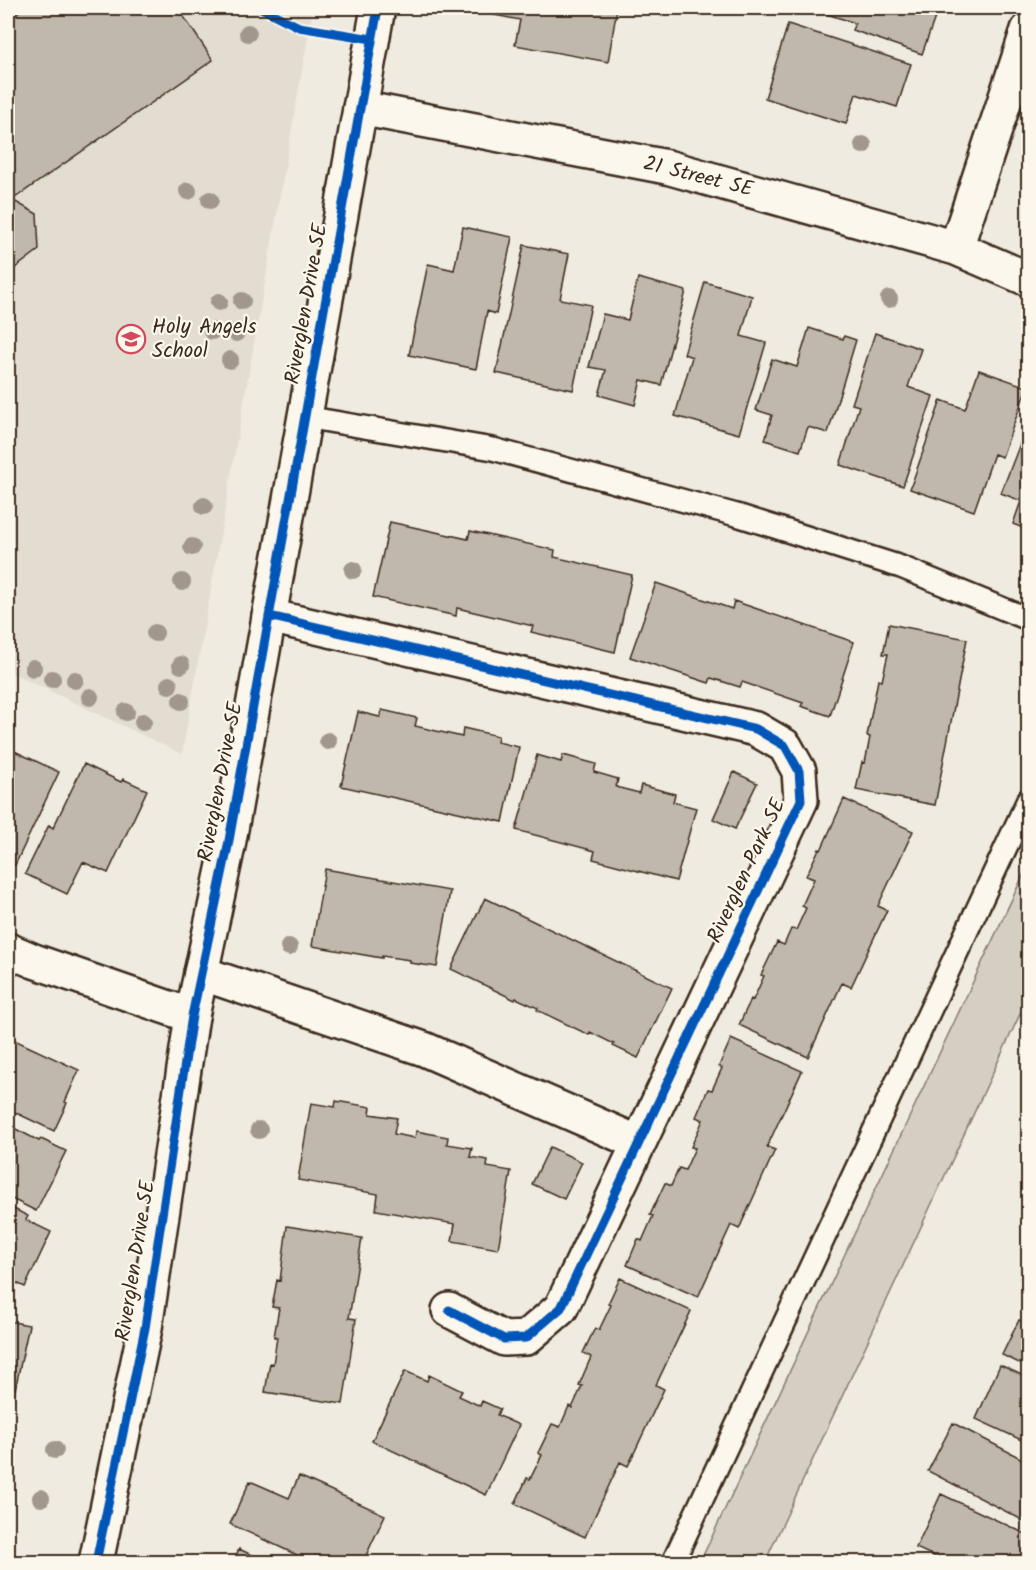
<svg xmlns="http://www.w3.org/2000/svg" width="1036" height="1570" viewBox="0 0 1036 1570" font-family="Kalam,sans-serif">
<rect width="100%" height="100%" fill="#f0ebe0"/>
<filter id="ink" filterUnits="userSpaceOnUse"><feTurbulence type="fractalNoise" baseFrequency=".0167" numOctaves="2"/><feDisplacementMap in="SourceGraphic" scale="12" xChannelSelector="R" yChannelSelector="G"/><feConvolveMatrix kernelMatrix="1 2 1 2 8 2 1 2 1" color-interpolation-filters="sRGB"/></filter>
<g filter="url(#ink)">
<!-- built -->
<path fill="#e2dcd1" d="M 8,8 L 313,8 L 182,754 L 8,671 Z"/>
<!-- green -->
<path fill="#d5cec3" stroke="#887c70" stroke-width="1.5" d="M 1028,865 L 1028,997 L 765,1562 L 700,1562 Z"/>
<!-- building -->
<path fill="#c0b8ad" stroke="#3b2a1e" stroke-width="1.5" d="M 24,8 L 178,8 L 213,60 L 12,200 L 37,214 L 39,250 L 11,271 L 8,269 L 8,18 Z
M 479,8 L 617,8 L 608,62 L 515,45 L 520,20 L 479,12 Z
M 808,8 L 935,8 L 938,9 L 922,54 L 852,30 L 855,23 Z
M 788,24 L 911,64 L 897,107 L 856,94 L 846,124 L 765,98 Z
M 463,227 L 512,237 L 496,314 L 487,311 L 476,369 L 409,355 L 428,264 L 454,270 Z
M 524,245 L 569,254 L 560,299 L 591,305 L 573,390 L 496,373 Z
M 638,278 L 686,291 L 661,385 L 641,380 L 635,405 L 599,395 L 606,370 L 589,367 L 603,314 L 628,320 Z
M 705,282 L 752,296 L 741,336 L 766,343 L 739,434 L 675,416 L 692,357 L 684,354 Z
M 809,328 L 843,339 L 844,336 L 856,340 L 828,433 L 808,427 L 800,451 L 765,440 L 772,415 L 756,410 L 772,359 L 797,367 Z
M 875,333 L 921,349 L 908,387 L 933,396 L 903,486 L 840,465 L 859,406 L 852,404 Z
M 979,370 L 1027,387 L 1002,457 L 994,454 L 974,511 L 910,489 L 941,400 L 965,409 Z
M 1028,423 L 1028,530 L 1013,524 L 1021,501 L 1001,493 Z
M 390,522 L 468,539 L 470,531 L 555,550 L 554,557 L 632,575 L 615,652 L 531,632 L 533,626 L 457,608 L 456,616 L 373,597 Z
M 656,583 L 732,609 L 734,601 L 854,642 L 830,716 L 801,706 L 803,703 L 742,682 L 740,687 L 711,678 L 709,683 L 630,657 Z
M 889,624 L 967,639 L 935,805 L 856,790 L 862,762 L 865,763 L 870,737 L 867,736 L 878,680 L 882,681 L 888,654 L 883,654 Z
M 382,710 L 417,718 L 415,726 L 462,737 L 463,728 L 498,736 L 497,742 L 519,747 L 503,822 L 341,786 L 358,712 L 380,717 Z
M 8,748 L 59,772 L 15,865 L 8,862 Z
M 537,755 L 561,762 L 563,755 L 596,764 L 594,772 L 618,779 L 616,787 L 639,793 L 641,785 L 675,794 L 673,802 L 696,808 L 676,881 L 593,859 L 595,851 L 516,830 Z
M 84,764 L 121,782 L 123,779 L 147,790 L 108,873 L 83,862 L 67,894 L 25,874 L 49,825 L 53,828 Z
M 734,772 L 757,783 L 735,829 L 713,819 Z
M 844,799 L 913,831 L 878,906 L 887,910 L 851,987 L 842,983 L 808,1057 L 739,1025 L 751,999 L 753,1000 L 764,976 L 761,975 L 777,942 L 784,945 L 791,929 L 796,930 L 806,908 L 802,906 L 814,879 L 806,876 L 819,849 L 821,850 Z
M 325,869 L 450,891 L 437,967 L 410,963 L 410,960 L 382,956 L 382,958 L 312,946 Z
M 485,898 L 672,988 L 638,1058 L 613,1046 L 614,1044 L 590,1032 L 589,1035 L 537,1010 L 538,1008 L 516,998 L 515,1000 L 451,969 Z
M 8,1037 L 79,1070 L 65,1102 L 67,1103 L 54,1131 L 8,1109 Z
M 731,1039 L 802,1071 L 767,1147 L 775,1150 L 739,1229 L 731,1225 L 698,1297 L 627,1265 L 638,1239 L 642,1241 L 653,1216 L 650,1215 L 665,1183 L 671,1186 L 679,1168 L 685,1170 L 695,1148 L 691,1147 L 703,1120 L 696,1117 L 708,1089 L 712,1090 L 722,1068 L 719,1066 Z
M 336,1101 L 371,1107 L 370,1114 L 397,1118 L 394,1134 L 415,1138 L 416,1131 L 448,1137 L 447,1144 L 472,1148 L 470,1157 L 488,1160 L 487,1167 L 511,1171 L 498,1249 L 452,1241 L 455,1224 L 376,1210 L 378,1194 L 298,1180 L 311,1103 L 335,1107 Z
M 8,1125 L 39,1141 L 41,1139 L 66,1151 L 36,1211 L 8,1197 Z
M 550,1147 L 582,1162 L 564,1199 L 532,1184 Z
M 8,1206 L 28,1216 L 26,1220 L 51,1232 L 25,1287 L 8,1279 Z
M 287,1226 L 362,1238 L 349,1318 L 356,1319 L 343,1404 L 265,1392 L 270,1363 L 273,1364 L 277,1337 L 274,1337 L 279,1308 L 272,1307 L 277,1280 L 280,1281 Z
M 1028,1259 L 1028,1283 L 1020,1279 Z
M 620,1278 L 691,1311 L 656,1385 L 664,1389 L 628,1466 L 620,1462 L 585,1537 L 515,1504 L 527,1478 L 530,1479 L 542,1455 L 538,1453 L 552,1424 L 560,1427 L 569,1406 L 572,1408 L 582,1386 L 579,1385 L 591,1357 L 583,1353 L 595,1328 L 599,1330 L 611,1305 L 608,1304 Z
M 1028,1306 L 1028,1367 L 1002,1355 L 1019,1320 L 1022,1321 Z
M 8,1321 L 29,1325 L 9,1418 L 8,1417 Z
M 1000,1365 L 1028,1378 L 1028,1443 L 976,1419 Z
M 405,1371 L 427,1381 L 429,1375 L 462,1391 L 459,1396 L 480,1406 L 482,1401 L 500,1409 L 497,1415 L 519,1425 L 486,1495 L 372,1441 Z
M 953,1423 L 1028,1462 L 1028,1523 L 928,1471 Z
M 299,1476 L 385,1515 L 363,1562 L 328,1562 L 315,1556 L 312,1562 L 230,1524 L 250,1481 L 289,1498 Z
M 941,1494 L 1028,1535 L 1028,1562 L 947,1562 L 916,1548 Z
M 239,1549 L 267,1562 L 233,1562 Z"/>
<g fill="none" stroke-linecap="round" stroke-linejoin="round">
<!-- lane casing -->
<g stroke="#3b2a1e" stroke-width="26">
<path id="lane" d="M 305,417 L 493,449 L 740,516 L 901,567 L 1028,619
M 673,1562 L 1028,800"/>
</g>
<!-- street casing -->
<g stroke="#3b2a1e" stroke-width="38">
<path id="street" d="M 360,108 L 667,167 L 956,248 L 1028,279
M 956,248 L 1028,30
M 269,616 L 756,729 L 785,746 L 799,771 L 801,800 L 561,1308 L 526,1338 L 504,1339 L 449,1310
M 8,950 L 34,961 L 192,1016
M 201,973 L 424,1049 L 639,1143"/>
</g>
<!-- secondary casing -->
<g stroke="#3b2a1e" stroke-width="38">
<path id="secondary" d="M 96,1562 L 145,1328 L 192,1016 L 228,846 L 378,8"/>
</g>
<!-- lane -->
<use href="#lane" stroke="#fbf7ec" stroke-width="21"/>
<!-- street -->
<use href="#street" stroke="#fbf7ec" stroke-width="33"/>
<!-- secondary -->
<use href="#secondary" stroke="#fbf7ec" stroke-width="33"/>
<!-- cycleway casing -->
<g stroke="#fbf7ec" stroke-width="13">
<path id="cycleway" d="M 261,8 L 299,27 L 372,39
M 269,616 L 756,729 L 785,746 L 799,771 L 801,800 L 561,1308 L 526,1338 L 504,1339 L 449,1310
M 96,1562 L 145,1328 L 192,1016 L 228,846 L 378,8"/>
</g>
<!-- cycleway -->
<use href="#cycleway" stroke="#0057b8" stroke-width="9"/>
</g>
<!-- trees -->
<g fill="#a2978c">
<circle cx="248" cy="33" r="9"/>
<circle cx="863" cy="145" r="9"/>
<circle cx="188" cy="191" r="9"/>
<circle cx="210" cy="200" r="9"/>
<circle cx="889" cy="299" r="9"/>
<circle cx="242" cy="301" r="9"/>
<circle cx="219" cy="302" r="9"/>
<circle cx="212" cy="331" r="9"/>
<circle cx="236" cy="333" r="9"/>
<circle cx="230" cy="360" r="9"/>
<circle cx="204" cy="506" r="9"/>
<circle cx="192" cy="547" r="9"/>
<circle cx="353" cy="570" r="9"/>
<circle cx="182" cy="582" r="9"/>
<circle cx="155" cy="633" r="9"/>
<circle cx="181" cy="665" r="9"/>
<circle cx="33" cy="668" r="9"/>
<circle cx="52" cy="679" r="9"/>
<circle cx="75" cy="680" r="9"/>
<circle cx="169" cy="685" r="9"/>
<circle cx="90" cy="697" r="9"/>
<circle cx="181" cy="701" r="9"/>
<circle cx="126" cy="712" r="9"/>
<circle cx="143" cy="722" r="9"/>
<circle cx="328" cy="741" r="9"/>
<circle cx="289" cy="947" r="9"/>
<circle cx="259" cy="1130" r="9"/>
<circle cx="55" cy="1450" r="9"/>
<circle cx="41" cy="1498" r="9"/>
</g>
</g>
<!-- icons -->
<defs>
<g id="school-ring" transform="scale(1.5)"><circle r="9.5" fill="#fbf7ec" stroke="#d1495b" stroke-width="1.5"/><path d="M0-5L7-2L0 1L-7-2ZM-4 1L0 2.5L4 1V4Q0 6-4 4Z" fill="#d1495b"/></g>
</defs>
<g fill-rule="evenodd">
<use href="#school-ring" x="131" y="339"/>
</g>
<g text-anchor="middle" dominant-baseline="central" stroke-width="4.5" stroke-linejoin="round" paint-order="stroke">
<!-- street labels -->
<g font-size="21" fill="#3b2a1e" stroke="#fbf7ec">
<text transform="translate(698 177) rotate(14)">21 Street SE</text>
<text transform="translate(307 304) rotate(-80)">Riverglen Drive SE</text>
<text transform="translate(221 782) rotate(-79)">Riverglen Drive SE</text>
<text transform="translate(747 871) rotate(-65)">Riverglen Park SE</text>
<text transform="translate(136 1261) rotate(-81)">Riverglen Drive SE</text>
</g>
<!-- poi labels -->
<g font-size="21" fill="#3b2a1e" stroke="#fbf7ec" text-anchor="start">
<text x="152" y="327">Holy Angels<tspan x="152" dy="24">School</tspan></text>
</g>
</g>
<!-- margin -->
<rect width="1036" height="1570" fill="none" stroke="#fbf7ec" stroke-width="30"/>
<rect x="15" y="15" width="1006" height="1540" fill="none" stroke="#3b2a1e" stroke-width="2" filter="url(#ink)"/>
</svg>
